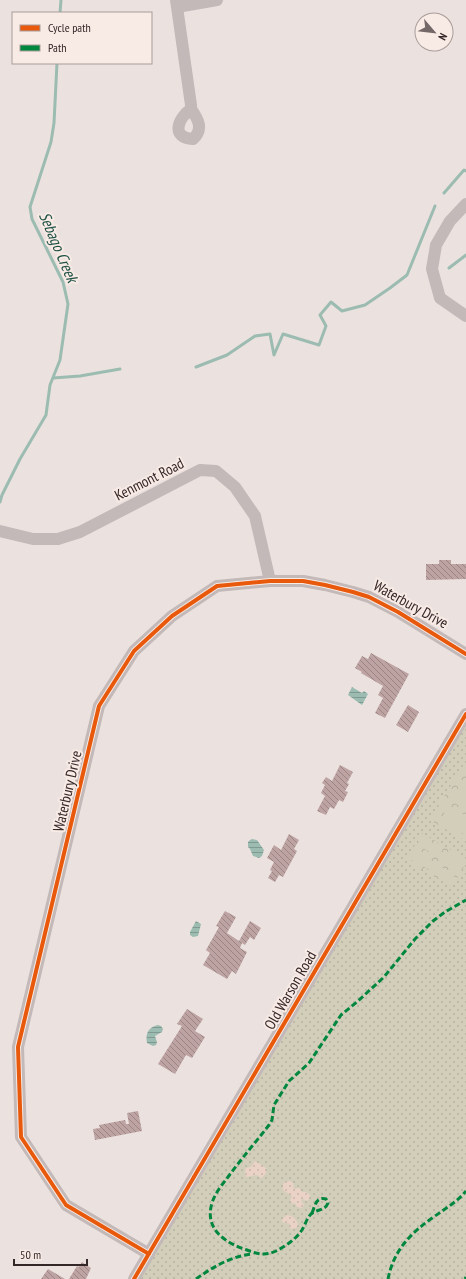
<svg xmlns="http://www.w3.org/2000/svg" width="466" height="1279" viewBox="0 0 466 1279" font-family="'PT Sans Narrow',sans-serif">
<defs>
<pattern id="grass-dots" width="8" height="8" patternUnits="userSpaceOnUse"><rect width="8" height="8" fill="#d2ceba"/><path d="M2 2h.1M6 6h.1" fill="none" stroke="#b5b1a0" stroke-width="1.8" stroke-linecap="round"/></pattern>
<pattern id="forest-crowns" width="20" height="18" patternUnits="userSpaceOnUse"><rect width="20" height="18" fill="#d2ceba"/><path d="M2 6a3 3 0 1 1 6 0M12 15a3 3 0 1 1 6 0" fill="none" stroke="#b5b1a0"/></pattern>
<pattern id="sand-dots" width="8" height="8" patternUnits="userSpaceOnUse"><rect width="8" height="8" fill="#ead2c6"/><path d="M2 2h.1M6 6h.1" fill="none" stroke="#c9b4aa" stroke-width="1.8" stroke-linecap="round"/></pattern>
<pattern id="water-rules" width="6" height="5" patternUnits="userSpaceOnUse"><rect width="6" height="5" fill="#9cbcb2"/><path d="M0 2.5h6" fill="none" stroke="#809991"/></pattern>
<pattern id="building-back-hatch" width="6" height="6" patternUnits="userSpaceOnUse"><rect width="6" height="6" fill="#bea3a3"/><path d="M-1 5l2 2M0 0l6 6M5-1l2 2" fill="none" stroke="#9b8585"/></pattern>
</defs>
<rect width="100%" height="100%" fill="#ebe2df"/>
<!-- grass -->
<path fill="url(#grass-dots)" d="M 466,724 L 466,1279 L 139,1279 Z"/>
<!-- forest -->
<path fill="url(#forest-crowns)" d="M 466,763 L 466,841 L 433,822 L 432,816 L 464,764 Z
M 422,833 L 466,859 L 466,863 L 452,887 L 406,860 Z"/>
<!-- sand -->
<path fill="url(#sand-dots)" d="M 255,1161 L 266,1168 C 267,1172 265,1176 261,1178 L 257,1175 L 246,1177 L 245,1173 L 246,1168 L 251,1167 Z
M 290,1181 L 293,1183 L 294,1189 L 299,1188 L 302,1192 L 306,1192 L 310,1195 L 309,1199 L 307,1201 L 303,1199 L 302,1199 L 301,1201 L 304,1205 L 302,1208 L 297,1207 L 295,1203 L 293,1204 L 290,1201 L 292,1196 L 283,1190 L 283,1184 L 285,1182 Z
M 287,1215 C 292,1215 297,1219 298,1225 L 296,1228 L 291,1229 L 289,1226 L 290,1224 L 282,1222 L 283,1218 Z"/>
<!-- pitch -->
<path fill="#d2ceba" d="M 459,787 L 466,791 L 466,810 L 451,801 Z
M 448,806 L 466,816 L 466,835 L 440,821 Z
M 423,838 L 440,847 L 435,855 L 418,845 Z
M 415,851 L 432,861 L 428,869 L 410,859 Z
M 446,851 L 463,861 L 459,869 L 441,859 Z
M 438,865 L 455,875 L 451,882 L 433,873 Z"/>
<!-- water -->
<path fill="url(#water-rules)" d="M 352,687 L 362,693 L 364,691 L 368,694 L 362,705 L 348,695 Z
M 252,839 L 257,840 L 264,850 L 262,856 L 259,858 L 253,856 L 250,849 L 248,847 L 248,842 L 250,840 Z
M 196,921 L 201,924 L 198,936 L 193,937 L 190,935 L 190,932 Z
M 158,1025 L 161,1026 L 163,1029 L 162,1032 L 155,1036 L 157,1042 L 156,1045 L 153,1046 L 147,1043 C 145,1033 149,1027 158,1025 Z"/>
<g fill="none" stroke-linecap="round" stroke-linejoin="round">
<!-- stream -->
<path stroke="#9cbcb2" stroke-width="3" d="M 60,13 L 61,0
M 444,193 L 464,170 L 466,171
M 449,268 L 466,255
M 196,367 L 227,355 L 255,336 L 270,334 L 274,355 L 283,334 L 319,345 L 326,326 L 320,315 L 331,302 L 342,311 L 365,305 L 390,288 L 407,275 L 435,206
M 53,378 L 80,376 L 120,369
M 0,502 L 2,495 L 20,459 L 46,415 L 50,385 L 60,360 L 68,304 L 63,282 L 32,219 L 30,207 L 51,142 L 54,123 L 57,63"/>
</g>
<!-- building -->
<path fill="url(#building-back-hatch)" d="M 439,560 L 451,560 L 451,564 L 466,564 L 466,579 L 426,580 L 426,564 L 439,564 Z
M 371,653 L 409,674 L 385,718 L 375,713 L 383,698 L 378,695 L 383,686 L 361,673 L 362,672 L 355,668 L 362,656 L 368,659 Z
M 408,705 L 419,712 L 408,732 L 396,725 Z
M 340,765 L 353,772 L 347,783 L 349,784 L 345,791 L 348,792 L 343,802 L 339,800 L 334,809 L 330,807 L 326,815 L 317,811 L 325,796 L 321,793 L 325,785 L 322,783 L 326,777 L 332,781 Z
M 289,834 L 299,840 L 294,849 L 297,851 L 283,877 L 279,875 L 275,882 L 268,878 L 272,871 L 270,870 L 274,862 L 267,858 L 274,845 L 281,850 Z
M 225,911 L 236,917 L 227,933 L 239,941 L 250,921 L 261,928 L 254,940 L 250,937 L 245,945 L 242,943 L 240,948 L 247,952 L 236,974 L 232,971 L 227,979 L 203,965 L 210,953 L 206,950 L 219,927 L 216,926 Z
M 187,1009 L 203,1019 L 195,1031 L 205,1037 L 192,1058 L 186,1055 L 175,1074 L 158,1064 L 182,1026 L 177,1024 Z
M 138,1111 L 142,1131 L 95,1140 L 93,1129 L 100,1128 L 99,1125 L 125,1120 L 126,1124 L 129,1124 L 127,1113 Z
M 82,1262 L 91,1268 L 86,1279 L 69,1279 L 77,1266 L 79,1267 Z
M 48,1269 L 65,1279 L 41,1279 Z"/>
<g fill="none" stroke-linecap="round" stroke-linejoin="round">
<!-- minor -->
<path stroke="#c3b9b8" stroke-width="12" d="M 176,0 L 191,105 L 191,109 C 198,119 204,129 193,139 C 171,138 177,119 191,109
M 177,7 L 217,0
M 466,204 L 450,221 L 436,245 L 432,269 L 440,298 L 466,316
M 0,531 L 33,539 L 58,539 L 80,532 L 200,470 L 216,471 L 235,487 L 255,516 L 270,581
M 149,1254 L 66,1205 L 21,1137 L 18,1047 L 99,706 L 134,651 L 172,616 L 217,586 L 270,581 L 303,581 L 325,585 L 353,592 L 369,597 L 398,612 L 466,654
M 134,1279 L 466,714"/>
<!-- quiet -->
<path stroke="#00873e" stroke-width="3" stroke-dasharray="6 3" stroke-linecap="butt" d="M 312,1213 C 315,1206 316,1196 326,1199 L 328,1203 C 325,1211 317,1209 311,1214 C 307,1218 305,1225 302,1230 C 296,1239 286,1246 276,1251 C 266,1256 257,1254 247,1250 C 225,1243 204,1229 212,1203 C 215,1193 222,1185 228,1177 C 241,1159 256,1142 269,1125 L 272,1120 L 274,1105 L 289,1081 L 309,1063 L 341,1015 L 358,1001 L 384,977 L 415,939 L 433,921 L 445,912 L 466,900
M 196,1279 C 213,1267 231,1256 253,1254
M 388,1279 C 394,1249 411,1233 435,1216 C 446,1208 457,1202 466,1191
M 465,1279 L 466,1277"/>
<!-- cycleway casing -->
<g stroke="#f8eae5" stroke-width="6">
<path id="cycleway" d="M 149,1254 L 66,1205 L 21,1137 L 18,1047 L 99,706 L 134,651 L 172,616 L 217,586 L 270,581 L 303,581 L 325,585 L 353,592 L 369,597 L 398,612 L 466,654
M 134,1279 L 466,714"/>
</g>
<!-- cycleway -->
<use href="#cycleway" stroke="#e8590c" stroke-width="4"/>
</g>
<g text-anchor="middle" dominant-baseline="central" stroke-width="4" stroke-linejoin="round" paint-order="stroke">
<!-- street labels -->
<g font-size="15" fill="#332727" stroke="#f8eae5">
<text transform="translate(149 479) rotate(-27)">Kenmont Road</text>
<text transform="translate(411 604) rotate(29)">Waterbury Drive</text>
<text transform="translate(67 791) rotate(-77)">Waterbury Drive</text>
<text transform="translate(290 990) rotate(-60)">Old Warson Road</text>
</g>
<!-- water labels -->
<g font-size="16" font-style="italic" fill="#1f5246" stroke="#f8eae5">
<text transform="translate(59 247) rotate(67)">Sebago Creek</text>
</g>
</g>
<!-- legend -->
<rect x="12" y="12" width="140" height="52" fill="#f8eae5" stroke="#a99c99"/>
<rect x="20" y="25" width="20" height="6" fill="#e8590c" stroke="#a99c99"/>
<text x="48" y="32" font-size="12" fill="#332727">Cycle path</text>
<rect x="20" y="45" width="20" height="6" fill="#00873e" stroke="#a99c99"/>
<text x="48" y="52" font-size="12" fill="#332727">Path</text>
<!-- north arrow -->
<g transform="translate(434 32) rotate(118)"><circle r="19" fill="#f8eae5" stroke="#a99c99"/>
<path d="M0-3L7 15L0 10L-7 15Z" fill="#736867"/>
<text y="-6" font-size="11" font-weight="bold" text-anchor="middle" fill="#332727">N</text>
</g>
<!-- scale -->
<path d="M14 1259v6h73v-6" fill="none" stroke="#332727" stroke-width="2"/>
<text x="20" y="1259" font-size="12" fill="#332727" stroke="#f8eae5" stroke-width="3" paint-order="stroke">50 m</text>
</svg>
